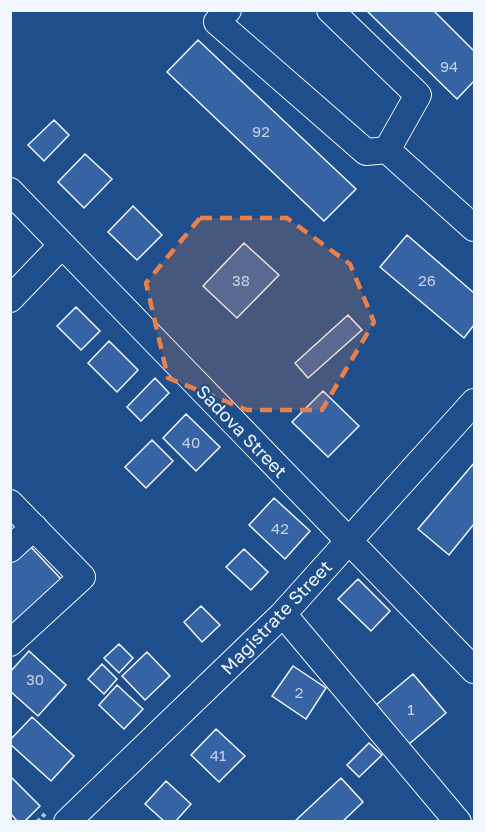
<svg xmlns="http://www.w3.org/2000/svg" width="485" height="832" viewBox="0 0 485 832" font-family="'Golos Text',sans-serif">
<rect width="100%" height="100%" fill="#1f4e8c"/>
<!-- building -->
<path fill="#3563a3" stroke="#f2f6ff" stroke-width="1.5" d="M 366,10 L 433,10 L 474,51 L 474,81 L 457,99 Z
M 198,40 L 356,189 L 324,221 L 167,72 Z
M 54,120 L 69,135 L 44,161 L 28,145 Z
M 85,154 L 112,179 L 84,208 L 58,182 Z
M 133,206 L 162,235 L 137,260 L 108,232 Z
M 407,235 L 474,293 L 474,325 L 464,338 L 380,267 Z
M 244,243 L 279,275 L 237,318 L 203,286 Z
M 76,307 L 100,331 L 81,350 L 57,326 Z
M 348,315 L 362,330 L 308,378 L 295,363 Z
M 109,341 L 138,370 L 117,392 L 88,363 Z
M 155,378 L 169,393 L 141,421 L 127,407 Z
M 323,391 L 359,426 L 328,457 L 292,422 Z
M 186,414 L 220,447 L 196,471 L 163,438 Z
M 152,440 L 173,461 L 146,488 L 125,467 Z
M 474,463 L 474,524 L 449,555 L 418,529 Z
M 274,498 L 310,531 L 285,559 L 249,525 Z
M 29,545 L 61,579 L 10,627 L 10,563 Z
M 244,549 L 268,572 L 251,590 L 226,567 Z
M 358,579 L 390,611 L 371,631 L 338,599 Z
M 201,606 L 220,625 L 202,642 L 184,622 Z
M 119,644 L 133,658 L 119,673 L 104,658 Z
M 29,651 L 66,685 L 38,716 L 10,691 L 10,672 Z
M 147,652 L 170,676 L 145,700 L 122,676 Z
M 102,664 L 117,679 L 104,694 L 88,679 Z
M 293,666 L 326,688 L 306,719 L 272,696 Z
M 413,674 L 446,713 L 409,744 L 376,705 Z
M 117,685 L 143,709 L 124,729 L 99,705 Z
M 32,717 L 74,756 L 51,781 L 10,744 L 10,740 Z
M 216,729 L 245,756 L 219,782 L 191,755 Z
M 369,743 L 382,755 L 359,777 L 347,765 Z
M 10,776 L 40,806 L 24,822 L 18,822 L 10,813 Z
M 341,778 L 363,802 L 342,822 L 294,822 Z
M 166,781 L 191,804 L 175,822 L 165,822 L 145,804 Z"/>
<g fill="none" stroke-linecap="round" stroke-linejoin="round">
<!-- minor casing -->
<g stroke="#f2f6ff" stroke-width="28">
<path id="minor" d="M 228,10 L 217,22 L 366,152 L 387,150 L 474,228
M 330,10 L 418,95 L 387,150
M 10,191 L 474,670
M 10,299 L 62,245
M 10,503 L 82,577 L 10,643
M 10,549 L 34,527
M 283,614 L 458,822
M 67,822 L 283,614 L 474,402"/>
</g>
<!-- path -->
<path stroke="#b3c4dc" stroke-width="4" stroke-dasharray="4.5 3" stroke-linecap="butt" d="M 37,822 L 45,814"/>
<!-- minor -->
<use href="#minor" stroke="#1f4e8c" stroke-width="26"/>
</g>
<!-- marked area -->
<path fill="#ea8049" fill-opacity="0.2" stroke="#ea8049" stroke-width="4.5" stroke-dasharray="12 8" stroke-linejoin="round" d="M 200,218 L 287,218 L 350,264 L 374,322 L 322,410 L 247,410 L 168,378 L 146,283 Z"/>
<g text-anchor="middle" dominant-baseline="central" stroke-width="4.5" stroke-linejoin="round" paint-order="stroke">
<!-- number labels -->
<g font-size="15" fill="#c3d1e8">
<text x="449" y="66">94</text>
<text x="261" y="131">92</text>
<text x="241" y="280">38</text>
<text x="427" y="280">26</text>
<text x="191" y="442">40</text>
<text x="280" y="528">42</text>
<text x="35" y="679">30</text>
<text x="299" y="692">2</text>
<text x="411" y="709">1</text>
<text x="218" y="755">41</text>
</g>
<!-- street labels -->
<g font-size="18" fill="#f2f6ff" stroke="#1f4e8c">
<text transform="translate(242 431) rotate(46)">Sadova Street</text>
<text transform="translate(276 617) rotate(-46)">Magistrate Street</text>
</g>
</g>
<!-- border -->
<rect width="485" height="832" fill="none" stroke="#f2f6ff" stroke-width="24"/>
</svg>
